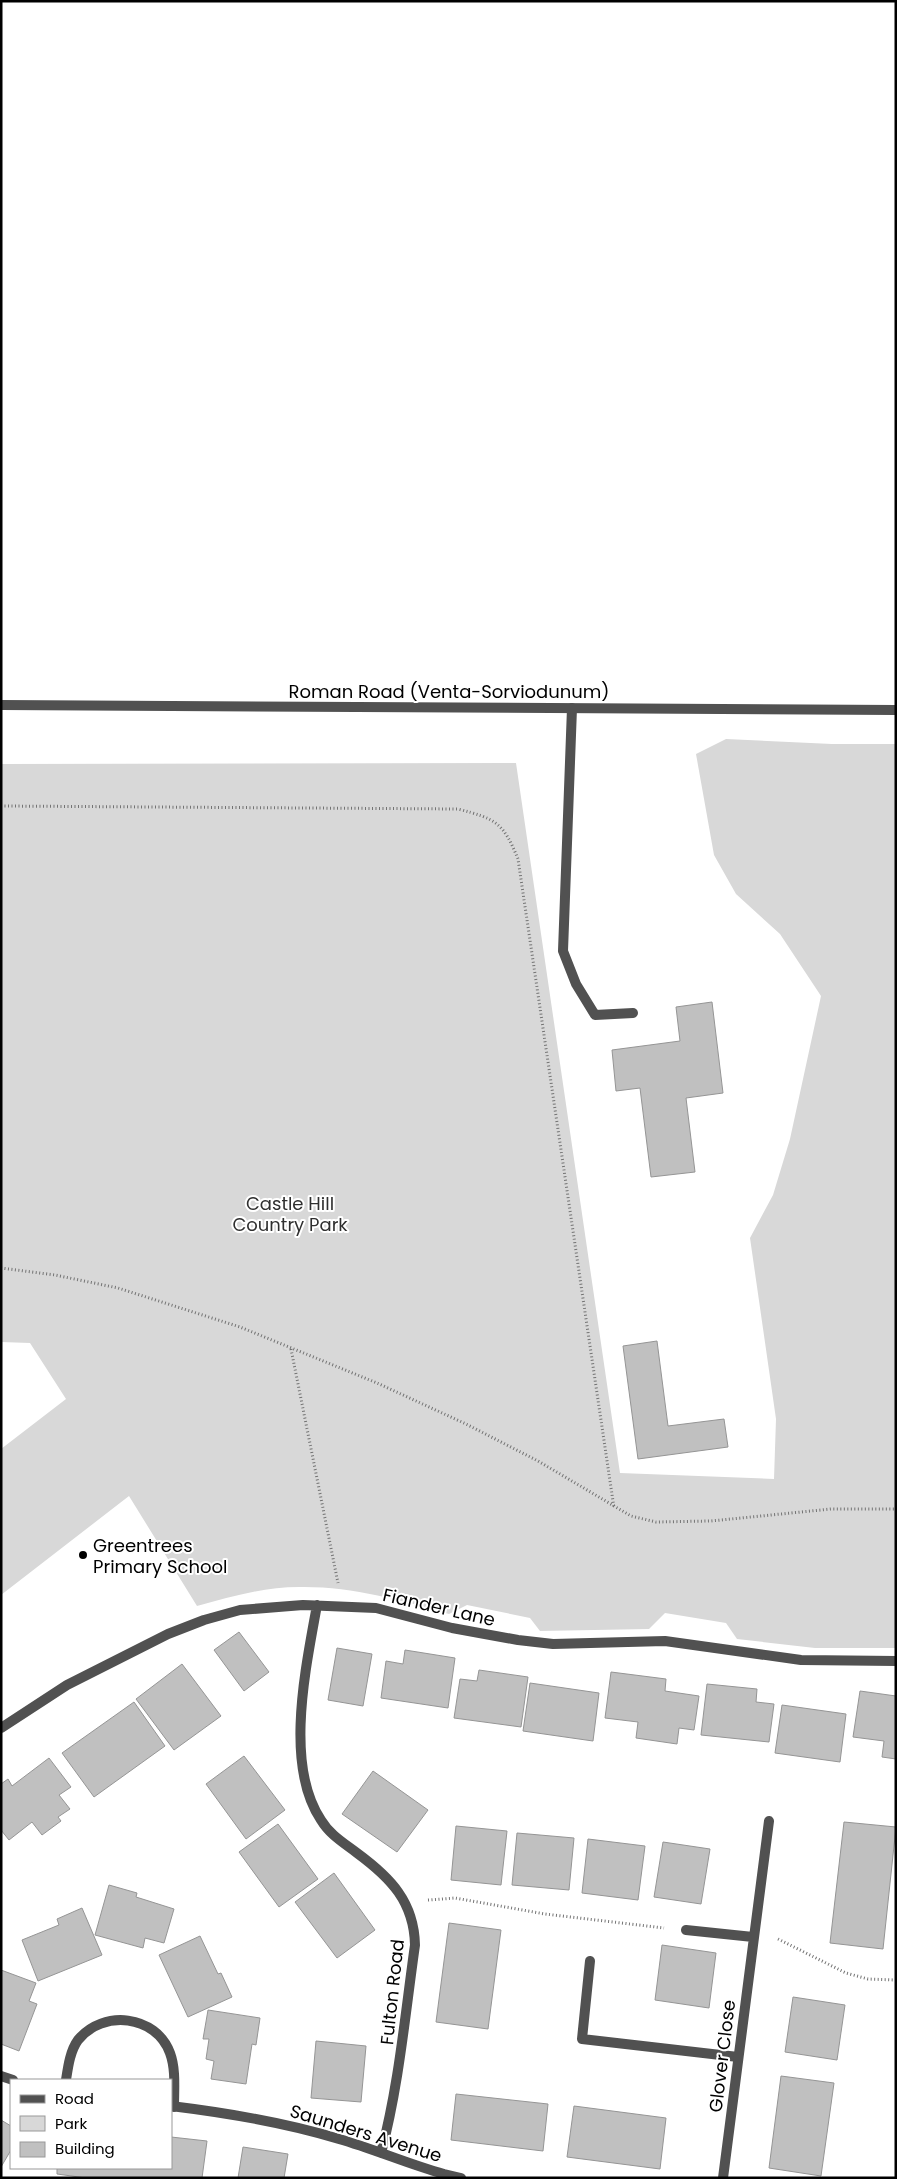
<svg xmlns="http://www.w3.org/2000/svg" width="897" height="2179" viewBox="0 0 897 2179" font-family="Poppins,sans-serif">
<rect width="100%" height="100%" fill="#fff"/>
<!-- green -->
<path fill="#d8d8d8" d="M 726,739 L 832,744 L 896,744 L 896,1648 L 815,1648 L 737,1639 L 726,1623 L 665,1613 L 649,1629 L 540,1631 L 530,1618 L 467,1605 L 449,1614 C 401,1600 350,1586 299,1587 C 264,1587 230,1597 197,1606 L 129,1496 L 1,1595 L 1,1449 L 66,1399 L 30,1343 L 1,1342 L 1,764 L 516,763 L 620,1473 L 774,1479 L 776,1419 L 750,1238 L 773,1195 L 790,1139 L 821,996 L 780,934 L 736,894 L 714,855 L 696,754 Z"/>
<!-- building -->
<path fill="#c0c0c0" stroke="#959595" d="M 712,1002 L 723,1093 L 686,1098 L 695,1172 L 651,1177 L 640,1088 L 616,1091 L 612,1050 L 680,1041 L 676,1007 Z
M 657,1341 L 668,1426 L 724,1419 L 728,1447 L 638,1459 L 623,1346 Z
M 239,1632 L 269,1672 L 244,1691 L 214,1650 Z
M 337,1648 L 372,1654 L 363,1706 L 328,1700 Z
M 405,1650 L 455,1658 L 448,1708 L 381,1698 L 386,1661 L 403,1664 Z
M 182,1664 L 221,1716 L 174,1750 L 136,1699 Z
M 479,1670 L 528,1677 L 521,1727 L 454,1718 L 460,1679 L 477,1681 Z
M 611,1672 L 666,1679 L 665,1691 L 699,1696 L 694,1730 L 679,1728 L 677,1744 L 636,1738 L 638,1722 L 605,1718 Z
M 530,1683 L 599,1693 L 593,1741 L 523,1731 Z
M 707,1684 L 757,1689 L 756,1702 L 774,1704 L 769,1742 L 701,1735 Z
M 860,1691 L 896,1696 L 896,1759 L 882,1757 L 884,1741 L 853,1737 Z
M 134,1702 L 165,1746 L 94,1797 L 62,1753 Z
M 782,1705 L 846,1714 L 840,1762 L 775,1753 Z
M 244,1756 L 285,1810 L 246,1839 L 206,1784 Z
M 49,1758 L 71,1787 L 59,1795 L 70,1809 L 58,1817 L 61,1821 L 42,1835 L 32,1822 L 9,1840 L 1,1830 L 1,1784 L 8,1779 L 12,1786 Z
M 373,1771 L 428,1810 L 397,1852 L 342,1814 Z
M 844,1822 L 896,1827 L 883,1949 L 830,1943 Z
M 278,1824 L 318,1879 L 279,1907 L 239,1852 Z
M 456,1826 L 507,1831 L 501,1885 L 451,1880 Z
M 517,1833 L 574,1838 L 569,1890 L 512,1885 Z
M 588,1839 L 645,1846 L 638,1900 L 582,1893 Z
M 663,1842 L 710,1849 L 701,1904 L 654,1897 Z
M 334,1873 L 375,1930 L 337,1958 L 295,1902 Z
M 109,1885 L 137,1893 L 136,1897 L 174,1909 L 164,1943 L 145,1938 L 143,1948 L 95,1935 Z
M 82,1908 L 102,1955 L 38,1981 L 22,1940 L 59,1925 L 57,1919 Z
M 449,1923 L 501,1930 L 488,2029 L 436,2022 Z
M 200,1936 L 218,1974 L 221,1973 L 232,1997 L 188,2017 L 159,1955 Z
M 662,1945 L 716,1953 L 709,2008 L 655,2000 Z
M 1,1970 L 36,1983 L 29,2001 L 37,2004 L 19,2051 L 1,2044 Z
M 793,1997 L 845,2005 L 837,2060 L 785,2052 Z
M 208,2010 L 260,2018 L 256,2045 L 252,2044 L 246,2084 L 211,2079 L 214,2061 L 206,2059 L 209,2039 L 203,2039 Z
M 316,2041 L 366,2046 L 361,2102 L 311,2098 Z
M 781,2076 L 834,2083 L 821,2176 L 769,2168 Z
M 456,2094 L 548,2104 L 543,2151 L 451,2140 Z
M 574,2106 L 666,2118 L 660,2169 L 567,2157 Z
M 1,2120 L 11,2126 L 11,2150 L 1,2167 Z
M 171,2137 L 207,2141 L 202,2178 L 86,2178 L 57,2174 L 57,2168 L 171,2168 Z
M 243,2147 L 288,2154 L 284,2178 L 238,2178 Z"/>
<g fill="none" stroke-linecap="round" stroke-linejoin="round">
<!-- path -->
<path stroke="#737373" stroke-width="3" stroke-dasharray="1 2.5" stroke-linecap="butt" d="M 1,806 L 458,809 C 496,819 503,822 518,859 L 614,1508
M 1,1268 L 55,1275 L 118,1288 L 240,1327 L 377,1383 L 466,1424 L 538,1461 L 631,1516 L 656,1522 L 711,1521 L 831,1509 L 896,1509
M 291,1349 L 338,1583
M 428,1900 L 455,1898 L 545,1914 L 664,1928
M 778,1939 L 846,1973 L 868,1979 L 896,1980"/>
<!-- service -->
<path stroke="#515151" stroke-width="10" d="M 572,708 L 563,951 L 576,984 L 595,1015 L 633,1013
M 590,1961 L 582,2039 L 738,2057
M 66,2080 C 68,2067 70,2051 78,2040 C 103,2009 156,2015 170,2053 C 176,2069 174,2089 174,2107"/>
<!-- minor -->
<path stroke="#515151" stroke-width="10" d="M 1,705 L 896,710
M 317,1605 C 306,1667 284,1765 321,1820 C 330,1835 344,1843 357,1853 C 391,1878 414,1902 415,1945 C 405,2015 399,2085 381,2153
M 1,1728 L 67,1685 L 168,1634 L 204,1620 L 240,1610 L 303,1605 L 376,1608 L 452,1628 L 518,1640 L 553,1644 L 665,1641 L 801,1660 L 896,1661
M 686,1930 L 753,1937
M 1,2076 L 13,2080
M 171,2106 C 228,2113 284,2122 339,2139 C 374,2149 408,2164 444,2174 L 461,2178
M 723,2178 L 769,1821"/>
</g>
<!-- markers -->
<circle fill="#000" stroke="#fff" stroke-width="2" cx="83" cy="1555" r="5"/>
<g text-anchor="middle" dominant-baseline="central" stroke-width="4" stroke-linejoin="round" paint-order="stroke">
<!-- street labels -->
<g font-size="18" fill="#000" stroke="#fff">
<text x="449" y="691">Roman Road (Venta-Sorviodunum)</text>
<text transform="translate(439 1607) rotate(13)">Fiander Lane</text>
<text transform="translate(392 1992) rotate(-84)">Fulton Road</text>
<text transform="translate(722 2056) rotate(-83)">Glover Close</text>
<text transform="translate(366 2133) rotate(17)">Saunders Avenue</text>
</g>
<!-- park labels -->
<g font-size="18" fill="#2f2f2f" stroke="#fff">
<text x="290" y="1203">Castle Hill<tspan x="290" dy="21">Country Park</tspan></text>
</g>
<!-- poi labels -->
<g font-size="18" fill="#000" stroke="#fff" text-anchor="start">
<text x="93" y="1545">Greentrees<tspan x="93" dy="21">Primary School</tspan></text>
</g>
</g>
<!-- border -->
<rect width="897" height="2179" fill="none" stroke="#000000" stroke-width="5"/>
<!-- legend -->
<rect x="10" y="2079" width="162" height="90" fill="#ffffff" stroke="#999999"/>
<rect x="20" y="2095" width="25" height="8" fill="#515151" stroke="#999999"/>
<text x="55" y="2104" font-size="15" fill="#000000">Road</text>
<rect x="20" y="2116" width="25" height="15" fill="#d8d8d8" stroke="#999999"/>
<text x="55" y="2129" font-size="15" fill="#000000">Park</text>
<rect x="20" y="2142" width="25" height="15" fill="#c0c0c0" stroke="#999999"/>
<text x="55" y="2154" font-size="15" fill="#000000">Building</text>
</svg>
